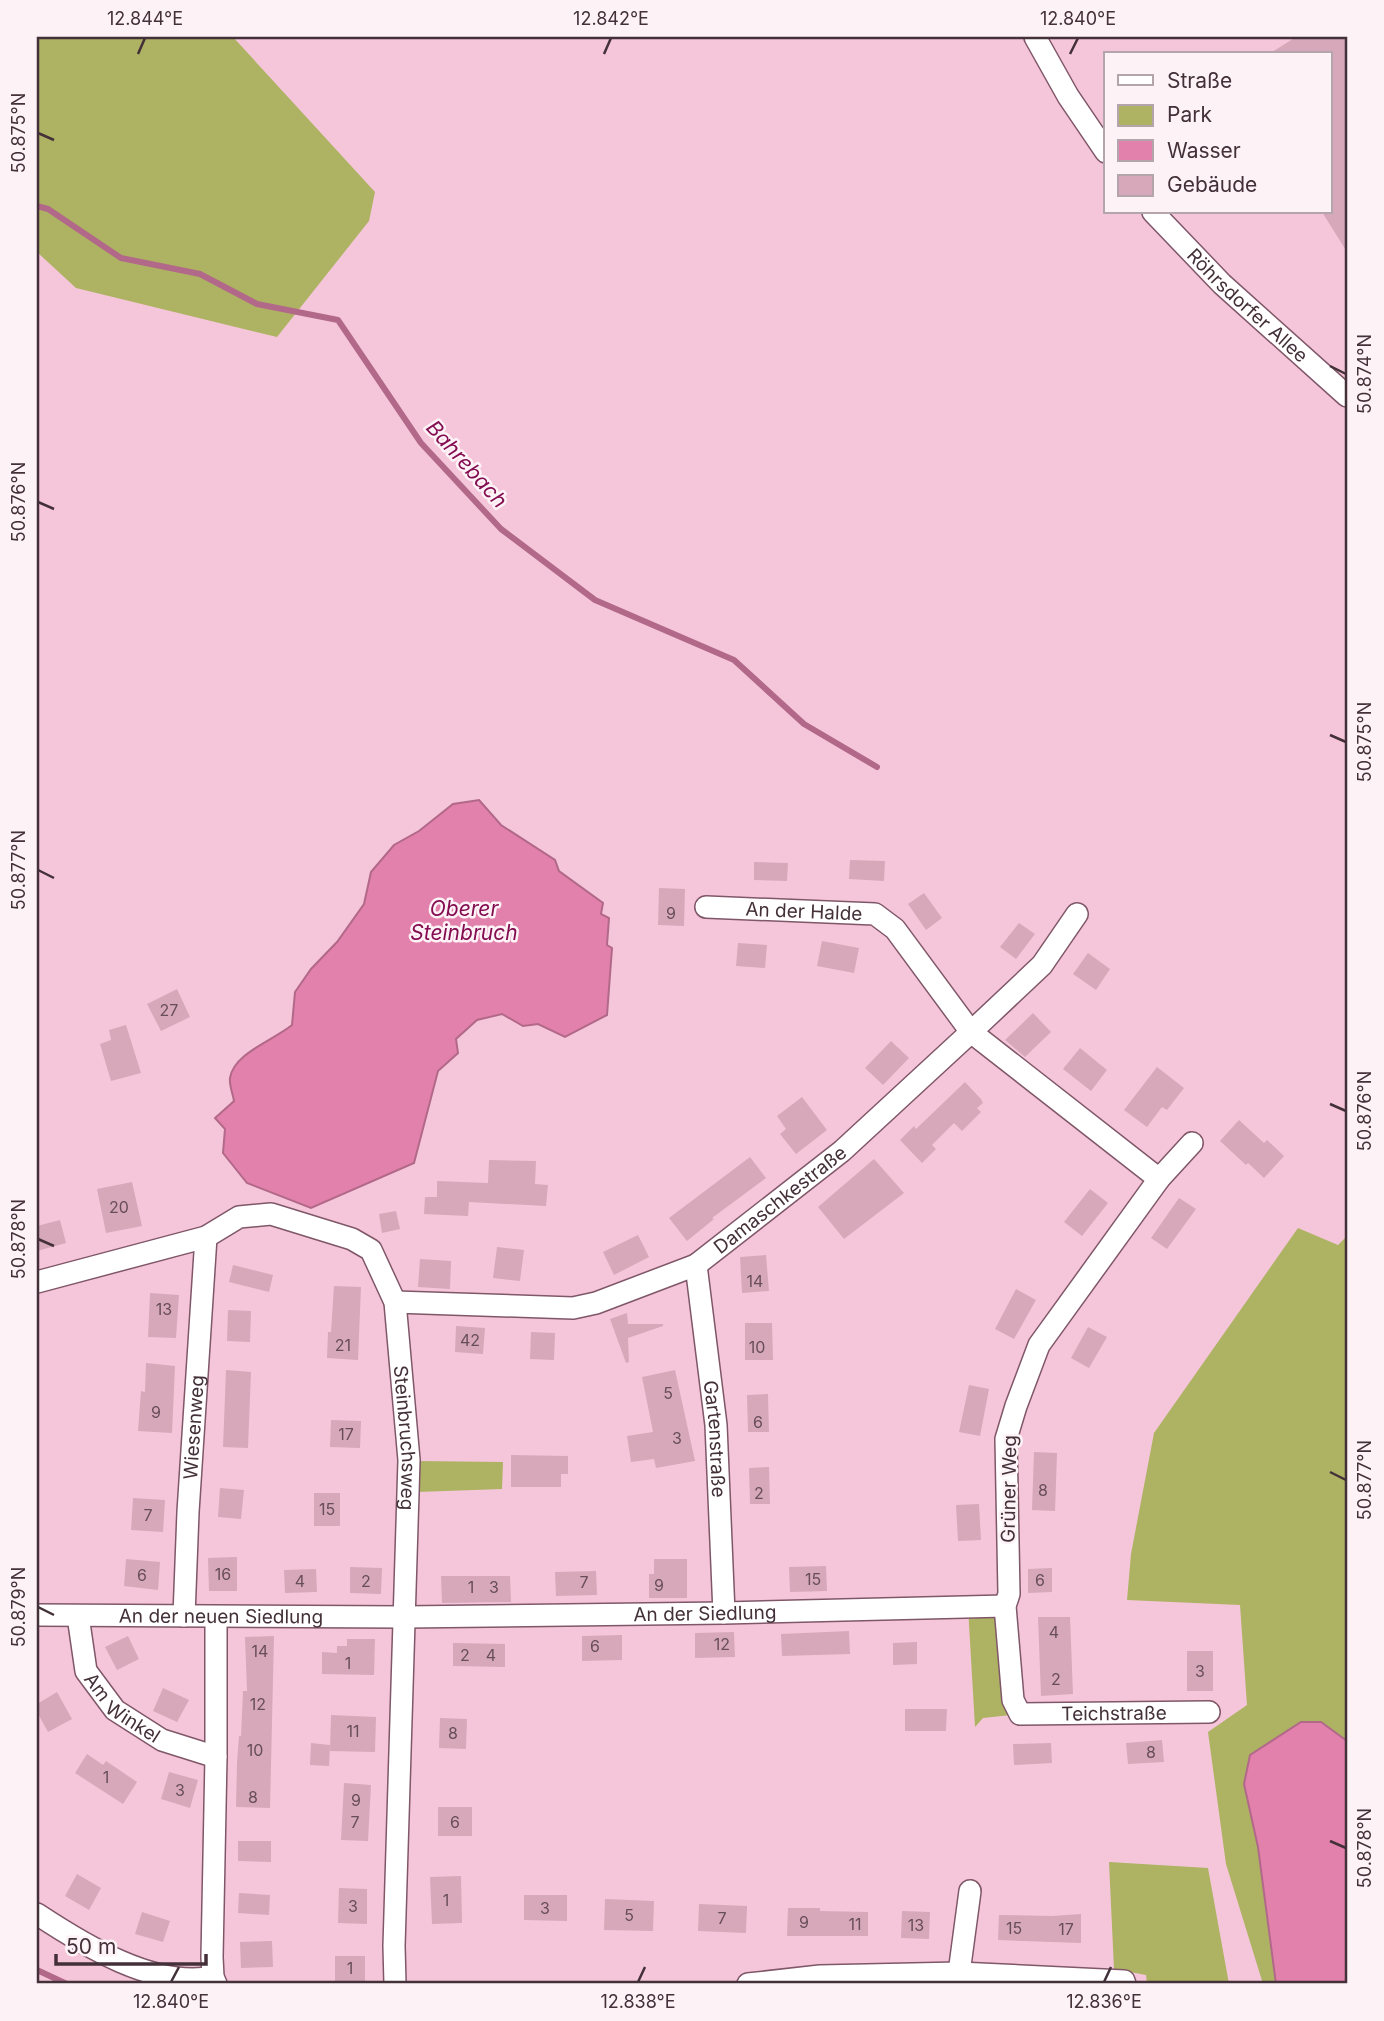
<svg xmlns="http://www.w3.org/2000/svg" width="1384" height="2021" viewBox="0 0 1384 2021" font-family="Inter,sans-serif">
<rect width="100%" height="100%" fill="#f5c6d9"/>
<!-- green -->
<path fill="#adb363" d="M 37,37 L 233,37 L 375,192 L 369,221 L 277,337 L 76,288 L 37,252 Z
M 1298,1228 L 1338,1245 L 1347,1236 L 1347,1741 L 1321,1722 L 1244,1784 L 1258,1847 L 1276,1984 L 1263,1984 L 1226,1864 L 1208,1732 L 1247,1705 L 1240,1605 L 1127,1600 L 1131,1554 L 1154,1433 Z
M 416,1461 L 503,1462 L 502,1489 L 417,1492 Z
M 1005,1606 L 1020,1714 L 983,1718 L 975,1727 L 968,1607 Z
M 1109,1862 L 1208,1868 L 1229,1984 L 1147,1984 L 1146,1975 L 1114,1969 Z"/>
<!-- water -->
<path fill="#e281ac" stroke="#b26989" stroke-width="2" d="M 479,800 L 501,825 L 555,860 L 559,871 L 603,903 L 601,914 L 609,918 L 607,945 L 612,948 L 607,1015 L 565,1037 L 538,1024 L 523,1026 L 502,1014 L 477,1020 L 456,1039 L 458,1053 L 438,1071 L 414,1163 L 311,1208 L 247,1183 L 223,1153 L 225,1129 L 215,1118 L 234,1101 C 233,1094 229,1085 230,1078 C 234,1053 274,1040 292,1025 L 295,992 L 311,969 L 337,942 L 364,904 L 371,872 L 394,845 L 419,831 L 453,804 Z
M 1301,1722 L 1321,1722 L 1347,1741 L 1347,1984 L 1276,1984 L 1258,1847 L 1244,1784 L 1250,1755 Z"/>
<g fill="none" stroke-linecap="round" stroke-linejoin="round">
<!-- stream -->
<path stroke="#b26989" stroke-width="6" d="M 37,206 L 48,209 L 121,258 L 200,274 L 257,304 L 338,320 L 421,443 L 501,529 L 595,600 L 734,660 L 804,724 L 877,767
M 37,1970 L 67,1984"/>
</g>
<!-- building -->
<path fill="#d6a8ba" d="M 1296,37 L 1347,37 L 1347,252 L 1322,212 L 1330,212 L 1330,54 L 1269,54 Z
M 850,860 L 885,861 L 884,881 L 849,879 Z
M 754,862 L 788,863 L 787,881 L 754,880 Z
M 659,888 L 685,889 L 684,926 L 658,925 Z
M 924,893 L 942,918 L 926,930 L 908,904 Z
M 1019,923 L 1035,934 L 1016,959 L 1000,947 Z
M 822,941 L 859,948 L 854,973 L 817,966 Z
M 738,943 L 767,945 L 765,968 L 736,966 Z
M 1088,953 L 1110,969 L 1096,990 L 1073,974 Z
M 177,989 L 190,1017 L 161,1031 L 147,1004 Z
M 1033,1013 L 1051,1032 L 1025,1057 L 1005,1040 Z
M 126,1025 L 141,1073 L 111,1081 L 100,1044 L 111,1040 L 109,1030 Z
M 891,1041 L 909,1058 L 883,1085 L 865,1068 Z
M 1080,1048 L 1107,1070 L 1091,1091 L 1063,1069 Z
M 1157,1067 L 1184,1088 L 1167,1110 L 1162,1107 L 1147,1127 L 1124,1110 Z
M 965,1082 L 981,1099 L 983,1103 L 977,1108 L 981,1112 L 962,1131 L 954,1123 L 932,1145 L 936,1149 L 922,1163 L 900,1140 L 914,1126 L 916,1129 Z
M 802,1097 L 827,1130 L 796,1154 L 780,1134 L 786,1129 L 777,1116 Z
M 1239,1120 L 1264,1143 L 1267,1140 L 1284,1156 L 1264,1178 L 1248,1163 L 1246,1165 L 1220,1141 Z
M 750,1157 L 766,1178 L 712,1218 L 714,1219 L 687,1241 L 669,1218 Z
M 874,1159 L 904,1193 L 844,1239 L 818,1207 Z
M 489,1160 L 536,1161 L 535,1184 L 548,1185 L 546,1206 L 469,1202 L 468,1216 L 424,1214 L 425,1197 L 437,1197 L 437,1181 L 488,1183 Z
M 132,1182 L 142,1226 L 106,1233 L 97,1189 Z
M 1090,1189 L 1108,1203 L 1082,1236 L 1064,1222 Z
M 1179,1198 L 1196,1209 L 1167,1249 L 1151,1238 Z
M 396,1211 L 400,1229 L 382,1233 L 379,1214 Z
M 60,1220 L 66,1243 L 37,1251 L 37,1226 Z
M 638,1235 L 649,1257 L 614,1275 L 603,1252 Z
M 497,1247 L 524,1250 L 520,1281 L 493,1278 Z
M 766,1255 L 769,1291 L 742,1293 L 740,1257 Z
M 420,1259 L 451,1261 L 450,1289 L 418,1287 Z
M 233,1265 L 273,1275 L 269,1292 L 229,1282 Z
M 334,1286 L 361,1287 L 358,1360 L 327,1358 L 328,1332 L 331,1332 Z
M 1016,1289 L 1036,1300 L 1014,1339 L 995,1329 Z
M 150,1293 L 179,1295 L 176,1338 L 148,1337 Z
M 228,1310 L 251,1311 L 250,1342 L 227,1341 Z
M 627,1313 L 628,1324 L 663,1324 L 663,1326 L 628,1338 L 629,1362 L 626,1363 L 610,1319 Z
M 745,1323 L 772,1323 L 773,1360 L 745,1360 Z
M 456,1326 L 485,1328 L 483,1354 L 455,1352 Z
M 1088,1327 L 1107,1337 L 1089,1368 L 1071,1358 Z
M 531,1332 L 555,1333 L 554,1360 L 530,1359 Z
M 146,1363 L 175,1366 L 172,1433 L 138,1431 L 141,1391 L 145,1392 Z
M 226,1370 L 251,1372 L 248,1448 L 223,1447 Z
M 675,1370 L 695,1461 L 656,1468 L 654,1459 L 631,1462 L 627,1436 L 653,1432 L 642,1377 Z
M 969,1385 L 989,1389 L 980,1436 L 959,1432 Z
M 768,1394 L 769,1432 L 748,1432 L 747,1395 Z
M 331,1420 L 361,1421 L 360,1448 L 330,1447 Z
M 1034,1452 L 1057,1453 L 1055,1511 L 1032,1510 Z
M 511,1455 L 568,1456 L 568,1474 L 561,1474 L 561,1487 L 511,1487 Z
M 769,1467 L 770,1504 L 750,1504 L 749,1468 Z
M 220,1488 L 244,1490 L 241,1519 L 218,1517 Z
M 314,1493 L 340,1493 L 340,1526 L 314,1526 Z
M 133,1498 L 165,1500 L 163,1532 L 131,1530 Z
M 979,1504 L 981,1540 L 958,1541 L 956,1505 Z
M 237,1557 L 237,1591 L 209,1591 L 208,1558 Z
M 126,1559 L 160,1562 L 158,1590 L 124,1586 Z
M 654,1559 L 687,1559 L 687,1598 L 649,1598 L 649,1574 L 654,1574 Z
M 826,1566 L 827,1591 L 790,1592 L 789,1567 Z
M 350,1567 L 382,1568 L 381,1594 L 350,1593 Z
M 1052,1568 L 1052,1592 L 1028,1593 L 1028,1569 Z
M 316,1569 L 317,1592 L 285,1593 L 284,1570 Z
M 596,1571 L 597,1595 L 556,1596 L 555,1572 Z
M 441,1576 L 510,1576 L 511,1602 L 442,1603 Z
M 1038,1617 L 1070,1617 L 1073,1694 L 1041,1696 Z
M 849,1631 L 850,1654 L 782,1656 L 781,1634 Z
M 734,1632 L 735,1657 L 695,1658 L 695,1633 Z
M 622,1635 L 622,1660 L 582,1661 L 582,1636 Z
M 128,1636 L 139,1659 L 117,1670 L 105,1647 Z
M 274,1636 L 270,1808 L 236,1807 L 237,1762 L 239,1736 L 241,1736 L 243,1691 L 247,1691 L 245,1637 Z
M 347,1639 L 375,1639 L 374,1675 L 322,1674 L 322,1652 L 337,1653 L 337,1646 L 347,1646 Z
M 917,1642 L 917,1664 L 893,1665 L 893,1643 Z
M 453,1643 L 505,1644 L 505,1667 L 453,1666 Z
M 1187,1651 L 1213,1651 L 1213,1691 L 1187,1691 Z
M 163,1688 L 189,1700 L 177,1722 L 153,1711 Z
M 57,1692 L 72,1719 L 48,1732 L 37,1712 L 37,1704 Z
M 905,1709 L 947,1709 L 946,1731 L 905,1731 Z
M 331,1715 L 376,1717 L 375,1752 L 330,1751 Z
M 440,1718 L 467,1719 L 466,1749 L 439,1748 Z
M 1162,1740 L 1164,1762 L 1128,1764 L 1126,1743 Z
M 311,1743 L 330,1745 L 329,1766 L 310,1765 Z
M 1051,1743 L 1052,1763 L 1014,1765 L 1013,1744 Z
M 87,1754 L 103,1765 L 106,1761 L 137,1782 L 123,1804 L 75,1773 Z
M 169,1772 L 198,1780 L 190,1808 L 161,1799 Z
M 344,1783 L 371,1785 L 368,1841 L 341,1840 Z
M 438,1807 L 472,1807 L 472,1836 L 438,1836 Z
M 238,1841 L 271,1841 L 271,1862 L 238,1861 Z
M 77,1874 L 101,1888 L 89,1910 L 65,1896 Z
M 461,1876 L 462,1923 L 432,1924 L 430,1877 Z
M 339,1888 L 367,1889 L 367,1924 L 338,1923 Z
M 239,1893 L 270,1895 L 269,1915 L 238,1913 Z
M 524,1895 L 567,1895 L 567,1921 L 524,1920 Z
M 605,1899 L 654,1901 L 653,1931 L 604,1930 Z
M 699,1904 L 747,1906 L 746,1933 L 698,1931 Z
M 788,1908 L 820,1908 L 820,1911 L 868,1912 L 868,1936 L 787,1936 Z
M 902,1911 L 930,1912 L 929,1939 L 901,1938 Z
M 142,1912 L 170,1921 L 163,1942 L 135,1934 Z
M 1081,1914 L 1081,1943 L 998,1940 L 999,1915 L 1052,1916 Z
M 272,1941 L 273,1967 L 241,1968 L 240,1942 Z
M 335,1956 L 365,1956 L 365,1981 L 335,1981 Z"/>
<g fill="none" stroke-linecap="round" stroke-linejoin="round">
<!-- street casing -->
<g stroke="#7f5768" stroke-width="24">
<g id="street">
<path d="M 1035,37 L 1068,96 L 1106,152"/>
<path id="s1" d="M 1153,212 L 1222,284 L 1347,396"/>
<path id="s2" d="M 706,907 L 875,914 L 895,929 L 971,1032 L 1159,1179 L 1039,1345 L 1016,1406 L 1006,1439 L 1009,1594 L 1005,1606 L 1013,1700 L 1020,1714 L 1209,1712"/>
<path d="M 1159,1179 L 1192,1143"/>
<path id="s3" d="M 696,1265 L 716,1425 L 724,1613"/>
<path id="s4" d="M 37,1282 L 206,1237 L 239,1217 L 271,1214 L 352,1239 L 371,1250 L 395,1302 L 409,1460 L 394,1946 L 395,1984"/>
<path id="s5" d="M 395,1302 L 573,1308 L 596,1303 L 696,1265 L 842,1151 L 971,1032 L 1042,965 L 1077,914"/>
<path id="s6" d="M 37,1615 L 405,1617 L 724,1613 L 1005,1606"/>
<path id="s7" d="M 78,1616 L 86,1671 L 115,1710 L 162,1740 L 216,1757"/>
<path id="s8" d="M 184,1616 L 188,1512 L 206,1237"/>
<path d="M 216,1617 L 216,1757 L 212,1957 L 213,1977 L 216,1984"/>
<path d="M 37,1914 C 84,1945 155,1989 213,1977"/>
<path d="M 959,1973 L 970,1891"/>
<path d="M 748,1984 L 820,1976 L 959,1973 L 1124,1981 L 1125,1984"/>
</g>
</g>
<!-- street -->
<use href="#street" stroke="#fff" stroke-width="21"/>
</g>
<!-- ticks -->
<path fill="none" stroke="#433038" stroke-width="2.5" d="M 138,54 L 145,38M 604,54 L 611,38M 1070,54 L 1078,38M 38,133 L 54,140M 1330,366 L 1346,374M 38,502 L 54,509M 1330,735 L 1346,742M 38,870 L 54,878M 1330,1104 L 1346,1111M 38,1239 L 54,1246M 1330,1472 L 1346,1480M 38,1607 L 54,1615M 1330,1841 L 1346,1848M 171,1982 L 179,1967M 638,1982 L 645,1967M 1104,1982 L 1111,1967"/>
<g text-anchor="middle" dominant-baseline="central" stroke-width="5" stroke-linejoin="round" paint-order="stroke">
<!-- number labels -->
<g font-size="16" fill="#684e58">
<text x="671" y="913">9</text>
<text x="169" y="1010">27</text>
<text x="119" y="1207">20</text>
<text x="755" y="1281">14</text>
<text x="164" y="1309">13</text>
<text x="470" y="1340">42</text>
<text x="343" y="1345">21</text>
<text x="757" y="1347">10</text>
<text x="668" y="1393">5</text>
<text x="156" y="1412">9</text>
<text x="758" y="1422">6</text>
<text x="346" y="1434">17</text>
<text x="677" y="1438">3</text>
<text x="1043" y="1490">8</text>
<text x="759" y="1493">2</text>
<text x="327" y="1509">15</text>
<text x="148" y="1515">7</text>
<text x="223" y="1574">16</text>
<text x="142" y="1575">6</text>
<text x="813" y="1579">15</text>
<text x="1040" y="1580">6</text>
<text x="300" y="1581">4</text>
<text x="366" y="1581">2</text>
<text x="584" y="1582">7</text>
<text x="659" y="1585">9</text>
<text x="471" y="1587">1</text>
<text x="494" y="1587">3</text>
<text x="1054" y="1632">4</text>
<text x="722" y="1644">12</text>
<text x="595" y="1646">6</text>
<text x="260" y="1651">14</text>
<text x="465" y="1655">2</text>
<text x="491" y="1655">4</text>
<text x="348" y="1663">1</text>
<text x="1200" y="1671">3</text>
<text x="1056" y="1679">2</text>
<text x="258" y="1704">12</text>
<text x="353" y="1731">11</text>
<text x="453" y="1733">8</text>
<text x="255" y="1750">10</text>
<text x="1151" y="1752">8</text>
<text x="106" y="1777">1</text>
<text x="180" y="1790">3</text>
<text x="253" y="1797">8</text>
<text x="356" y="1800">9</text>
<text x="355" y="1822">7</text>
<text x="455" y="1822">6</text>
<text x="446" y="1900">1</text>
<text x="353" y="1906">3</text>
<text x="545" y="1908">3</text>
<text x="629" y="1915">5</text>
<text x="722" y="1918">7</text>
<text x="804" y="1922">9</text>
<text x="855" y="1924">11</text>
<text x="916" y="1925">13</text>
<text x="1014" y="1928">15</text>
<text x="1066" y="1929">17</text>
<text x="350" y="1968">1</text>
</g>
<!-- street labels -->
<g font-size="19" fill="#433038" stroke="#fdf3f7">
<text stroke="none"><textPath href="#s1" startOffset="133">Röhrsdorfer Allee</textPath></text>
<text stroke="none"><textPath href="#s2" startOffset="98">An der Halde</textPath></text>
<text stroke="none"><textPath href="#s5" startOffset="415">Damaschkestraße</textPath></text>
<text stroke="none"><textPath href="#s8" startOffset="189">Wiesenweg</textPath></text>
<text stroke="none"><textPath href="#s4" startOffset="546">Steinbruchsweg</textPath></text>
<text stroke="none"><textPath href="#s3" startOffset="175">Gartenstraße</textPath></text>
<text transform="translate(1009 1489) rotate(-89)">Grüner Weg</text>
<text stroke="none"><textPath href="#s6" startOffset="668">An der Siedlung</textPath></text>
<text stroke="none"><textPath href="#s6" startOffset="184">An der neuen Siedlung</textPath></text>
<text stroke="none"><textPath href="#s7" startOffset="108">Am Winkel</textPath></text>
<text stroke="none"><textPath href="#s2" startOffset="1237">Teichstraße</textPath></text>
</g>
<!-- water labels -->
<g font-size="21" font-style="italic" fill="#830d50" stroke="#fdf3f7">
<text transform="translate(467 464) rotate(48)">Bahrebach</text>
<text x="464" y="908">Oberer<tspan x="464" dy="24">Steinbruch</tspan></text>
</g>
</g>
<!-- border -->
<rect width="1384" height="2021" fill="none" stroke="#fdf3f7" stroke-width="77"/>
<!-- legend -->
<rect x="1104" y="52" width="228" height="161" fill="#fdf3f7" stroke="#b3a5ab" stroke-width="2"/>
<rect x="1118" y="75" width="35" height="10" fill="#ffffff" stroke="#b3a5ab" stroke-width="2"/>
<text x="1167" y="88" font-size="21" fill="#433038">Straße</text>
<rect x="1118" y="105" width="35" height="21" fill="#adb363" stroke="#b3a5ab" stroke-width="2"/>
<text x="1167" y="122" font-size="21" fill="#433038">Park</text>
<rect x="1118" y="140" width="35" height="21" fill="#e281ac" stroke="#b3a5ab" stroke-width="2"/>
<text x="1167" y="158" font-size="21" fill="#433038">Wasser</text>
<rect x="1118" y="175" width="35" height="21" fill="#d6a8ba" stroke="#b3a5ab" stroke-width="2"/>
<text x="1167" y="192" font-size="21" fill="#433038">Gebäude</text>
<!-- scale -->
<path d="M56 1954v10h150v-10" fill="none" stroke="#433038" stroke-width="3.5"/>
<text x="66" y="1954" font-size="21" fill="#433038" stroke="#fdf3f7" stroke-width="5" paint-order="stroke">50 m</text>
<rect x="38" y="38" width="1308" height="1944" fill="none" stroke="#433038" stroke-width="2.5"/>
<g font-size="18" text-anchor="middle" fill="#433038">
<text x="145" y="25">12.844°E</text>
<text x="611" y="25">12.842°E</text>
<text x="1078" y="25">12.840°E</text>
<text transform="translate(19 133) rotate(-90)" y="6">50.875°N</text>
<text transform="translate(1365 374) rotate(-90)" y="6">50.874°N</text>
<text transform="translate(19 502) rotate(-90)" y="6">50.876°N</text>
<text transform="translate(1365 742) rotate(-90)" y="6">50.875°N</text>
<text transform="translate(19 870) rotate(-90)" y="6">50.877°N</text>
<text transform="translate(1365 1111) rotate(-90)" y="6">50.876°N</text>
<text transform="translate(19 1239) rotate(-90)" y="6">50.878°N</text>
<text transform="translate(1365 1480) rotate(-90)" y="6">50.877°N</text>
<text transform="translate(19 1607) rotate(-90)" y="6">50.879°N</text>
<text transform="translate(1365 1848) rotate(-90)" y="6">50.878°N</text>
<text x="171" y="2008">12.840°E</text>
<text x="638" y="2008">12.838°E</text>
<text x="1104" y="2008">12.836°E</text>
</g>
</svg>
